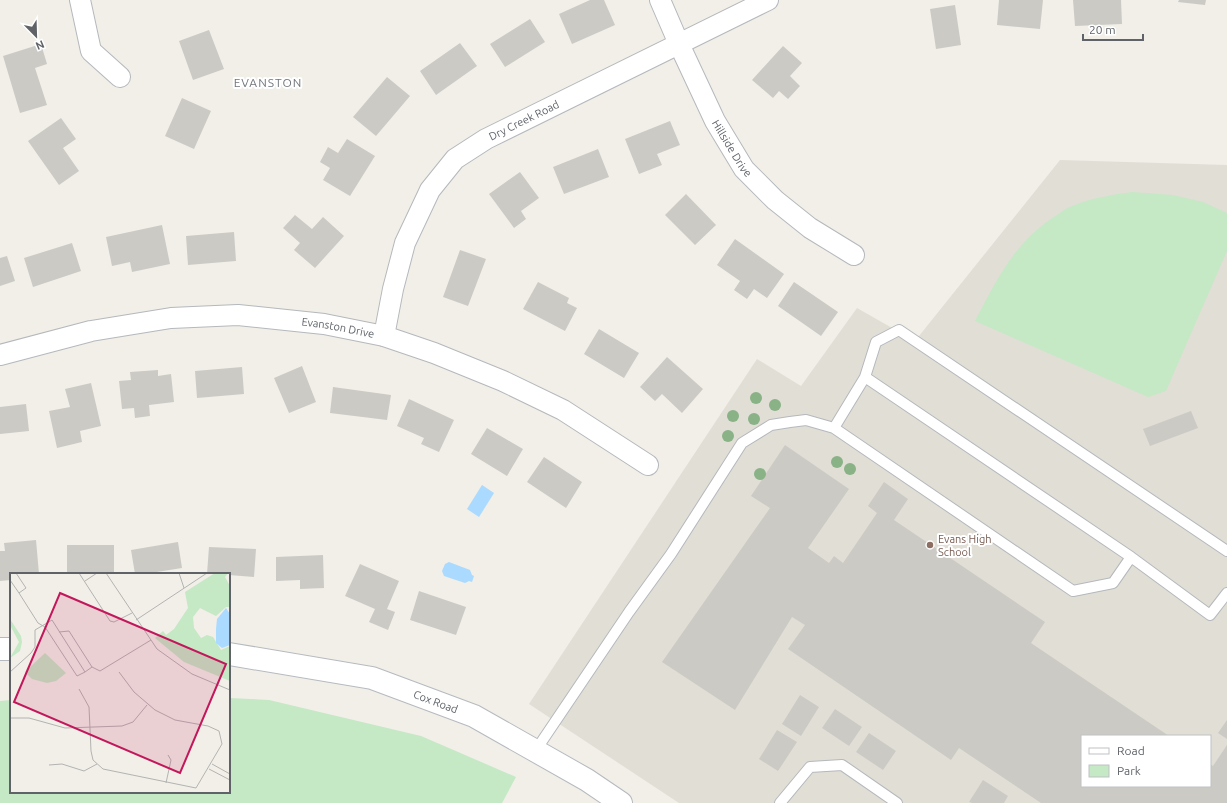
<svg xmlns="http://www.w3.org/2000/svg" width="1227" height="803" viewBox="0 0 1227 803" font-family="Ubuntu,sans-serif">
<rect width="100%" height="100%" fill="#f1efe8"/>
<!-- education -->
<path fill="#e1ded6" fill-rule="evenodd" d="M 1060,160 L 1227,165 L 1227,803 L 679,803 L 529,704 L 757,359 L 801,386 L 857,308 L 915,341 ZM 1082,736 L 1210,736 L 1210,786 L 1082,786 Z"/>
<!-- green -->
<path fill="#c5e8c5" d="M 1132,192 L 1173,195 L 1203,202 L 1227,213 L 1227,251 L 1166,391 L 1148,397 L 975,321 C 996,281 1014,243 1054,217 C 1060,213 1066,208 1072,206 C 1092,198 1111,195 1132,192 Z
M 229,698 L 269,700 L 421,736 L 516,777 L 502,803 L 0,803 L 0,701 L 11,700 L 11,792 L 229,792 Z"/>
<!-- water -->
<path fill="#aadaff" d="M 482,485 L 494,493 L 479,517 L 467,509 Z
M 449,562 L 470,570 L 472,575 L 474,576 L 472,582 L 469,581 L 465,583 L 444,576 L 442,571 L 445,564 Z"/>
<!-- building -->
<path fill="#cccac5" d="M 590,0 L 604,0 L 615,25 L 572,44 L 559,14 Z
M 999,0 L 1043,0 L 1040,29 L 997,25 Z
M 1073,0 L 1121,0 L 1122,24 L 1075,26 Z
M 1179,0 L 1206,0 L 1205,5 L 1178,2 Z
M 955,5 L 961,45 L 936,49 L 930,9 Z
M 530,19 L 545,42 L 505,67 L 490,44 Z
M 209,30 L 224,69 L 193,80 L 179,41 Z
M 460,43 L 477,66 L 436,95 L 420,71 Z
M 41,44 L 47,64 L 35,68 L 47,105 L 20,113 L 3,56 Z
M 783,46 L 802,63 L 790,76 L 800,86 L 788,99 L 779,91 L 773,98 L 752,80 Z
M 387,77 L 410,96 L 376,136 L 353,117 Z
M 182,98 L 211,111 L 194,149 L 165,136 Z
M 61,118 L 76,139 L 63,148 L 79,171 L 59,185 L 28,141 Z
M 670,121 L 680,145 L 657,154 L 662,165 L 639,174 L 625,139 Z
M 347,139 L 375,156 L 350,196 L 323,180 L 330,168 L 320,162 L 328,147 L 338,153 Z
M 598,149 L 609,177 L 564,194 L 553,167 Z
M 520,172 L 539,198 L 521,211 L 526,219 L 514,228 L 489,194 Z
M 686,194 L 716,225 L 695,245 L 665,215 Z
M 295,215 L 312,229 L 323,217 L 344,236 L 315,268 L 294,250 L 300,243 L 283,228 Z
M 162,225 L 170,264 L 132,272 L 130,262 L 112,266 L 106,237 Z
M 234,232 L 236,261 L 188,265 L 186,236 Z
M 735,239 L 784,274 L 767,298 L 754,289 L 747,299 L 734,290 L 740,281 L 717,265 Z
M 72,243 L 81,271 L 33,287 L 24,258 Z
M 460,250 L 486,259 L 468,306 L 443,297 Z
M 7,256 L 15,281 L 0,286 L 0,258 Z
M 538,282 L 569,298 L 567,303 L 577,308 L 565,331 L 523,309 Z
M 794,282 L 838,312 L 821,336 L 778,306 Z
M 599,329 L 639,353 L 624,378 L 584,354 Z
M 667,357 L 703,389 L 682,413 L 662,394 L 655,401 L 640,387 Z
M 302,366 L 316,402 L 289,413 L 274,378 Z
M 242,367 L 244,394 L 197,398 L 195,371 Z
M 158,370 L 158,376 L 171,374 L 174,402 L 149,405 L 150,416 L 135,418 L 134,408 L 122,409 L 119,381 L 131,380 L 130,372 Z
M 91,383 L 101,426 L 80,431 L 82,442 L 57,448 L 49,411 L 70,407 L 65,389 Z
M 333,387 L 391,395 L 387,420 L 330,413 Z
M 409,399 L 454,420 L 439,452 L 421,444 L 424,438 L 397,426 Z
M 26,404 L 29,431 L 0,434 L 0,407 Z
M 1191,411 L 1198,428 L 1150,446 L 1143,429 Z
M 487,428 L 523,449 L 507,476 L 471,454 Z
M 785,445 L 849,489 L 808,548 L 829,563 L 834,556 L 843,563 L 877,513 L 868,506 L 884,482 L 908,499 L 894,520 L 1045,622 L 1031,643 L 1169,736 L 1082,736 L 1082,786 L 1210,786 L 1210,764 L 1213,766 L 1227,745 L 1227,803 L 1041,803 L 959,748 L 951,760 L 788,649 L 805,625 L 792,617 L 735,710 L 662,662 L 770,508 L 751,496 Z
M 544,457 L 582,482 L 566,508 L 527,482 Z
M 36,540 L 39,574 L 11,574 L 11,580 L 0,581 L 0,551 L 5,551 L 4,543 Z
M 178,542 L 182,568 L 144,574 L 135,574 L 131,550 Z
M 67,545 L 114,545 L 114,573 L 67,573 Z
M 209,547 L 256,549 L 254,577 L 229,575 L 229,574 L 207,574 Z
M 323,555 L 324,588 L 300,589 L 300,580 L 276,581 L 276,557 Z
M 360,564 L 399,581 L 387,609 L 395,612 L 388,630 L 369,622 L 375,609 L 345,596 Z
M 419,591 L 466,607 L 456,635 L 410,620 Z
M 800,695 L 819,707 L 801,736 L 782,724 Z
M 835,709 L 862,727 L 849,746 L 822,728 Z
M 1227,720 L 1227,739 L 1218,733 Z
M 777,730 L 797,742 L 778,771 L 759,759 Z
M 869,733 L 896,751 L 883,770 L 856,752 Z
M 983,780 L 1008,796 L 1004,803 L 972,803 L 969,802 Z"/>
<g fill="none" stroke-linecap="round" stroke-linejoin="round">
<!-- lane casing -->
<g stroke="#b5b8bc" stroke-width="12">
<path id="lane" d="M 865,377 L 876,342 L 899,330 L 1227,551
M 834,428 L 865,377 L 1131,557 L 1210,615 L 1227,593
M 536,750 L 629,612 L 671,554 L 742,443 L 771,425 L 790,422 L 806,420 L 834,428 L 1073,591 L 1113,583 L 1131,557
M 780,803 L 810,767 L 842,765 L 897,803"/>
</g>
<!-- street casing -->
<g stroke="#b5b8bc" stroke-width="22">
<g id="street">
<path d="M 80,0 L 91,51 L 120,77"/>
<path id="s1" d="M 660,0 L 679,44 L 715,121 L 744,169 L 775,200 L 810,228 L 854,255"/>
<path id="s2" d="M 384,336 L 393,289 L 405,243 L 430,190 L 455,159 L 486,139 L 768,0"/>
<path id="s3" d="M 0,355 L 91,331 L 171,318 L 238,315 L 324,324 L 384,336 L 434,353 L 503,381 L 563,410 L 648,465"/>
</g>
</g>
<!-- secondary casing -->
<g stroke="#b6babf" stroke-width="24">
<g id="secondary">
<path d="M 0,649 L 11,649"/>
<path id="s4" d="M 229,654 L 372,678 L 474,716 L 587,780 L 621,803"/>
</g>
</g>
<!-- lane -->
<use href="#lane" stroke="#fff" stroke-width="10"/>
<!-- street -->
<use href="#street" stroke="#fff" stroke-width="20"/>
<!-- secondary -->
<use href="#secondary" stroke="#fff" stroke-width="22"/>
</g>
<!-- trees -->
<g fill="#89b387">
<circle cx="756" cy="398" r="6"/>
<circle cx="775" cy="405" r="6"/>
<circle cx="733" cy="416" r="6"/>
<circle cx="754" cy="419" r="6"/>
<circle cx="728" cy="436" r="6"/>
<circle cx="837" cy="462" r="6"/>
<circle cx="850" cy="469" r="6"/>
<circle cx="760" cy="474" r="6"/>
</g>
<!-- markers -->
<circle fill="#8d6e63" stroke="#fff" stroke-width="1.5" cx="930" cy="545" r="4"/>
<g text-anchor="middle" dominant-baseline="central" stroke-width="4" stroke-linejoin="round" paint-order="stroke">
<!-- street labels -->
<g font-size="11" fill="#5f6368" stroke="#fff">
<text stroke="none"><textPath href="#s2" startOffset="273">Dry Creek Road</textPath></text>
<text stroke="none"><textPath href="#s1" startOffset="165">Hillside Drive</textPath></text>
<text stroke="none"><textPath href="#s3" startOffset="343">Evanston Drive</textPath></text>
<text stroke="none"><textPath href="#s4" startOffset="213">Cox Road</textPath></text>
</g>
<!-- education labels -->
<g font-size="11" fill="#785e54" stroke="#fff" text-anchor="start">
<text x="938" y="539">Evans High<tspan x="938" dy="13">School</tspan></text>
</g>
<!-- neighbourhood labels -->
<g font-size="12" letter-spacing="1" fill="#70757a" stroke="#fff">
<text x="268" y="82">EVANSTON</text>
</g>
</g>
<!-- overview -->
<g transform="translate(10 573)">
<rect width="220" height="220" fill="#f1efe8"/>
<path d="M 205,0 L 218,0 L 215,4 L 220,13 L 220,34 L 216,34 L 206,43 L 190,35 L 183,44 L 184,55 L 191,65 L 197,62 L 203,64 L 211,77 L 220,73 L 220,108 L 174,89 L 145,65 L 153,58 L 156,62 L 164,56 L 178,35 L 175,19 ZM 0,46 L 11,63 L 12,69 L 10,78 L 0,85 L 9,69 L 0,52 ZM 35,80 L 56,100 L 46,108 L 37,110 L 22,106 L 15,99 Z" fill="#c5e8c5"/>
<path d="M 216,35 L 220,41 L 220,72 L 212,75 L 206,70 L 206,56 L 207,46 Z" fill="#aadaff"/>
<path fill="none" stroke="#b3b3b1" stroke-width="1" d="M 6,0 L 16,15 L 9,20 L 28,50 L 35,54 L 67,103 L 75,99M 69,0 L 100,48 L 104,49 L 122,40M 96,0 L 147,76 L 182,101 L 220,117M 169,0 L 174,15M 0,7 L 9,20M 75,8 L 87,0M 126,47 L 197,0M 49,59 L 59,58 L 82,94 L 90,98 L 141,67M 0,99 L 21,80 L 25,74 L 25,57 L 42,47 L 75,99 L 82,94M 69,116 L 79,134 L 81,178 L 83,187 L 93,196 L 186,215 L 212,171 L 209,158 L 198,153 L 165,147 L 145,137 L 124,119 L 109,99M 0,145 L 19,145 L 55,155 L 112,153 L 123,149 L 137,132M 0,153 L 0,169M 202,191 L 220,201M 39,192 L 52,191 L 74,198 L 87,191M 199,196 L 220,207M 156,210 L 161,187 L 158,182"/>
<path fill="#c2185b" fill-opacity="0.15" stroke="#c2185b" stroke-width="2" d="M 50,20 L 216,91 L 170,200 L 4,129 Z"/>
<rect width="220" height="220" fill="none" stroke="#5f6368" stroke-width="2"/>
</g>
<!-- legend -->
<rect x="1081" y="735" width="130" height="52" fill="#ffffff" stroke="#bfc1c3"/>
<rect x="1089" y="748" width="20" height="6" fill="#ffffff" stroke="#bfc1c3"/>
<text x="1117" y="755" font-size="12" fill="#5f6368">Road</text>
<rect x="1089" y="765" width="20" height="12" fill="#c5e8c5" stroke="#bfc1c3"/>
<text x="1117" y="775" font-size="12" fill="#5f6368">Park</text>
<!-- north arrow -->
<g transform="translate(36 36) rotate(157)" stroke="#ffffff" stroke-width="3" paint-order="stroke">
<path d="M0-3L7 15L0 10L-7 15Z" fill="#5f6368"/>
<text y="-6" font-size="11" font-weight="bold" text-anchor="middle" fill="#5f6368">N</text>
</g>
<!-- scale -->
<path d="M1083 34v6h60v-6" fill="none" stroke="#5f6368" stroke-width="2"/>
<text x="1089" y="34" font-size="12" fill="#5f6368" stroke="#ffffff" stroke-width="3" paint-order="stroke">20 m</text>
</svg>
